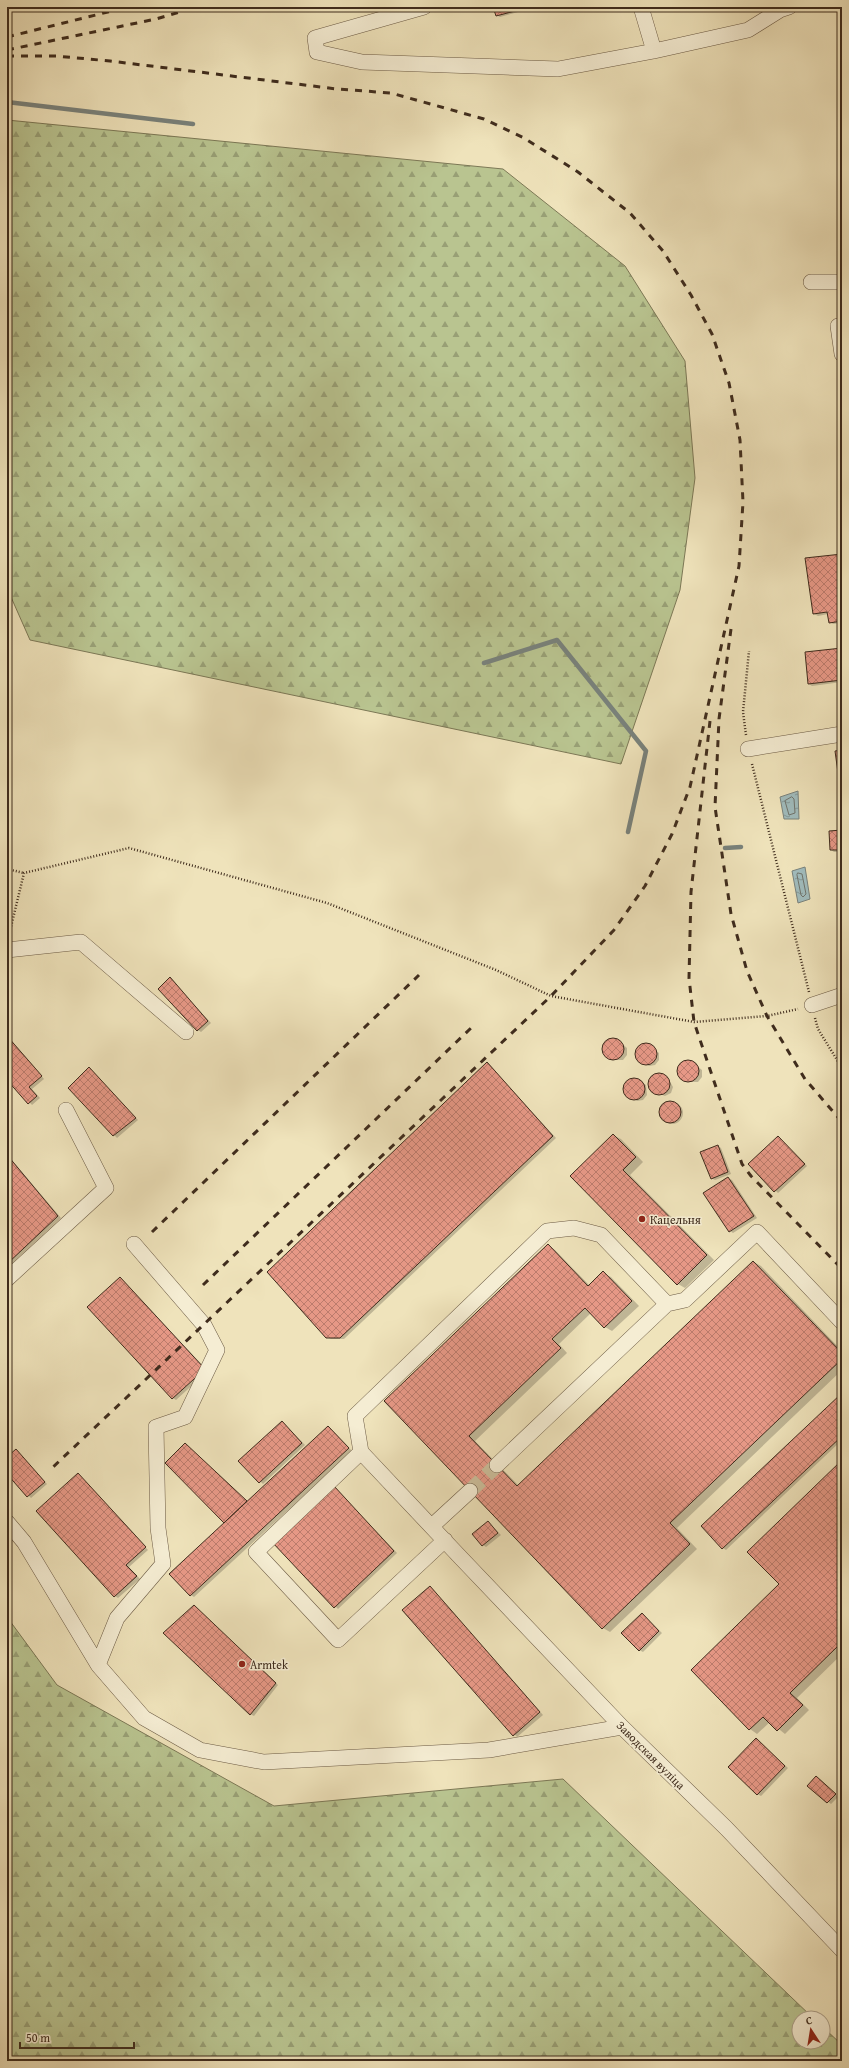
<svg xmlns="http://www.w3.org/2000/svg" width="849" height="2068" viewBox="0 0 849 2068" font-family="'Gentium Book Plus',serif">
<defs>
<pattern id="forest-firs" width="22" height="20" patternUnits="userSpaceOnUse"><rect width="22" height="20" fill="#b9c490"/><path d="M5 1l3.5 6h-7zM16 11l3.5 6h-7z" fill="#989f75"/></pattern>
<pattern id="water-ripples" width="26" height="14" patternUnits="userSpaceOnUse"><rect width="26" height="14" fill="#a0bbbc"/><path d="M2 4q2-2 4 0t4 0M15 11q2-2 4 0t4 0" fill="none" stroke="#849898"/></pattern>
<pattern id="building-cross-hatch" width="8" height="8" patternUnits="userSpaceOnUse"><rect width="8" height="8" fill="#e69886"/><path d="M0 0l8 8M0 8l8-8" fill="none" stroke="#bc7c6d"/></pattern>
</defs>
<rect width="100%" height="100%" fill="#efe3bb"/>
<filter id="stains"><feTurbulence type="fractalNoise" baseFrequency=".005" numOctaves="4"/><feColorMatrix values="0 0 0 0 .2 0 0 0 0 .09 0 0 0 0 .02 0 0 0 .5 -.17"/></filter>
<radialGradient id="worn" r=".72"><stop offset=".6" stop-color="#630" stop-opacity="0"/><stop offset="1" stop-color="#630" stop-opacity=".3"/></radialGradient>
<!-- forest -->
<path fill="url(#forest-firs)" stroke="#7c7856" d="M 7,120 L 503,169 L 625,266 L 685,361 L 695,478 L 680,590 L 621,764 L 30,640 L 7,588 Z
M 7,1617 L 57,1685 L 274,1806 L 563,1779 L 813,2018 L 799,2018 L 799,2042 L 823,2042 L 823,2027 L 842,2045 L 842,2061 L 7,2061 Z"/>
<!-- water -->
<path fill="url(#water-ripples)" stroke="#79827c" d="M 798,791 L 799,819 L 784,819 L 780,797 Z
M 805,867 L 810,899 L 798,903 L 792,871 Z"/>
<!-- shadow -->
<path fill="#0003" d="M 494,7 L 517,7 L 518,12 L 500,17 L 496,15 Z
M 842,555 L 842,623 L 833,624 L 830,622 L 828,614 L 818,616 L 814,614 Z
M 842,649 L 842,682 L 812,686 L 809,684 Z
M 842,831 L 842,852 L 834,852 L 831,850 Z
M 170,979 L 211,1023 L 201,1032 L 198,1030 Z
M 7,1035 L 44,1079 L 32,1089 L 40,1098 L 32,1105 L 7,1078 Z
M 609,1040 L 619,1041 L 627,1048 L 627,1055 L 623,1060 L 613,1060 L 605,1054 L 603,1048 Z
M 648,1044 L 659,1053 L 659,1060 L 655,1065 L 649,1066 L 637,1059 L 637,1049 L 641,1045 Z
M 691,1061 L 702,1070 L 702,1077 L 698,1082 L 688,1082 L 680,1075 L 679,1066 L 684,1062 Z
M 487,1063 L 556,1138 L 344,1339 L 331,1339 L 327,1337 Z
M 89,1068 L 138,1120 L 117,1138 L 69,1088 Z
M 658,1074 L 668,1078 L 673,1087 L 671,1093 L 665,1096 L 652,1091 L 649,1086 L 650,1080 Z
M 636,1079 L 646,1085 L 647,1095 L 643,1100 L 637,1101 L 625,1094 L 625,1084 L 629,1080 Z
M661 1113a11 11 0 1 1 22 0a11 11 0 1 1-22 0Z
M 613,1135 L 621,1139 L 643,1162 L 630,1175 L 714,1260 L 685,1288 L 678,1284 L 572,1176 Z
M 778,1137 L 807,1166 L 778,1193 L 749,1164 Z
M 718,1146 L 721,1148 L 731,1174 L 715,1180 L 711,1178 Z
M 7,1158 L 11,1159 L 61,1218 L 7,1268 Z
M 728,1178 L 732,1180 L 757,1218 L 733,1233 L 730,1231 Z
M 548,1245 L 555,1250 L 590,1286 L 603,1273 L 611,1277 L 639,1306 L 612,1331 L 605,1327 L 591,1313 L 559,1344 L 567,1353 L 475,1441 L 519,1486 L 754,1262 L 761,1266 L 842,1351 L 842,1370 L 677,1528 L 697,1549 L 610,1632 L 603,1628 L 385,1401 Z
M 120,1278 L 208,1371 L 176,1400 L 173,1398 Z
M 842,1394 L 842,1440 L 726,1550 L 723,1548 L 702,1526 Z
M 282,1422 L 305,1445 L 263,1484 L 240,1461 Z
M 329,1427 L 352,1451 L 194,1597 L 191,1595 L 225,1523 L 185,1444 L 248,1502 Z
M 16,1451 L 47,1484 L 31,1498 L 7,1473 L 7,1458 Z
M 842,1462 L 842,1654 L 797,1698 L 809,1710 L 785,1734 L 770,1722 L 757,1734 L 750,1729 L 692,1670 L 781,1584 Z
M 78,1474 L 148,1550 L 129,1567 L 140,1579 L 118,1598 L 115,1596 Z
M 334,1487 L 397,1553 L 338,1609 L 273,1542 Z
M 488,1522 L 501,1535 L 486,1547 L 483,1545 Z
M 430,1587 L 543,1715 L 517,1737 L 404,1610 Z
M 194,1606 L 278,1685 L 254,1716 L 250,1714 Z
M 642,1614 L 662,1633 L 643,1652 L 639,1650 Z
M 757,1739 L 788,1768 L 761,1796 L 757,1794 Z
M 819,1779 L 838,1797 L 831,1804 L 809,1786 Z"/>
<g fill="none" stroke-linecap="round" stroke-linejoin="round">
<!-- shore -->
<path stroke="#70746c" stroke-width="1" d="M 792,797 L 794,799 L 795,813 L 789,815 L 785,801 Z
M 798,873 L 802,874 L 806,894 L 803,897 L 801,895 L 797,875 Z"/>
<!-- stream -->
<path stroke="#79827c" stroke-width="4.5" d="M 7,102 L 193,124
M 484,663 L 557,640 L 646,751 L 628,832
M 725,848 L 741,847"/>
</g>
<!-- building -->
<path fill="url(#building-cross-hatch)" stroke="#3f2c1d" d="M 493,7 L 514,7 L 515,11 L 496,16 Z
M 842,554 L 842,621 L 829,623 L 827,612 L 813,614 L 805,558 Z
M 842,648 L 842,680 L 808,684 L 805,652 Z
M 842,750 L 842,780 L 839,780 L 835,751 Z
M 842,830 L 842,850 L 830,850 L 829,831 Z
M 170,977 L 208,1021 L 197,1031 L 158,989 Z
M 7,1036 L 42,1076 L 29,1087 L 37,1096 L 28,1104 L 7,1080 Z
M602 1049a11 11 0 1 1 22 0a11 11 0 1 1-22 0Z
M635 1054a11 11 0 1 1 22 0a11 11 0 1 1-22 0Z
M677 1071a11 11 0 1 1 22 0a11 11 0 1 1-22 0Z
M 487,1062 L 553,1136 L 340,1338 L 326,1338 L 267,1272 Z
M 89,1067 L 136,1118 L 113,1136 L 68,1088 Z
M648 1084a11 11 0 1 1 22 0a11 11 0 1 1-22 0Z
M623 1089a11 11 0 1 1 22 0a11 11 0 1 1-22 0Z
M659 1112a11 11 0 1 1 22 0a11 11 0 1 1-22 0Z
M 613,1134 L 636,1157 L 623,1170 L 707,1255 L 677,1285 L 570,1176 Z
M 778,1136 L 805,1164 L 774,1192 L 748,1164 Z
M 718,1145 L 728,1172 L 711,1179 L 700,1152 Z
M 8,1156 L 58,1216 L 7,1264 L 7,1157 Z
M 728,1177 L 754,1216 L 729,1232 L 703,1193 Z
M 548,1244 L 588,1286 L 603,1271 L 632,1301 L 604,1328 L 585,1308 L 552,1339 L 561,1348 L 469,1436 L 517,1486 L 753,1261 L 842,1353 L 842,1359 L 670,1523 L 690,1544 L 602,1629 L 384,1401 Z
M 120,1277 L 205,1369 L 172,1399 L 87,1307 Z
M 842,1393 L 842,1436 L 722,1549 L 701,1526 Z
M 282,1421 L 302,1443 L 259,1483 L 238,1461 Z
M 328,1426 L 349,1448 L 190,1596 L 169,1574 Z
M 185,1443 L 247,1501 L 224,1523 L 165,1463 Z
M 16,1449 L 45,1482 L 27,1497 L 7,1474 L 7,1457 Z
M 842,1460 L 842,1648 L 839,1645 L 790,1693 L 803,1705 L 777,1731 L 763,1717 L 749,1730 L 691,1670 L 779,1584 L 747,1552 Z
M 78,1473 L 146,1547 L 126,1565 L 137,1576 L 114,1597 L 36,1511 Z
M 334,1486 L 394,1551 L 334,1608 L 272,1542 Z
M 488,1521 L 498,1533 L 482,1546 L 472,1534 Z
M 430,1586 L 540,1712 L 513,1736 L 402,1610 Z
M 194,1605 L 276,1683 L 250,1715 L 163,1633 Z
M 642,1613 L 659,1631 L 639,1651 L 621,1633 Z
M 756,1738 L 785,1766 L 757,1795 L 728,1767 Z
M 816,1776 L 836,1794 L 827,1803 L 807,1786 Z"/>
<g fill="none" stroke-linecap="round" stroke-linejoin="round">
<!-- minor-tunnel -->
<path stroke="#ccbe9b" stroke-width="15" stroke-dasharray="15 8" stroke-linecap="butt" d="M 470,1491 L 497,1465"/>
<!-- minor casing -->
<g stroke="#6b5a44" stroke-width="16">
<path id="minor" d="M 424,7 L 315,38 L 317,52 L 362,62 L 558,69 L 654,51 L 748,30 L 780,10 L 789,7
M 641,7 L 654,51
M 811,282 L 842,282
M 838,326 L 842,354
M 748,749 L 842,734
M 7,950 L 81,942 L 186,1032
M 812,1005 L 842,995
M 7,1279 L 106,1188 L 66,1110
M 667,1304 L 685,1300 L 757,1232 L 842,1322
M 361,1452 L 355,1416 L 547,1231 L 574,1228 L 601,1235 L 667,1304 L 497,1465
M 7,1522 L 24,1542 L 98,1665 L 144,1718 L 200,1750 L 264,1762 L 489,1750 L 622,1727
M 432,1526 L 470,1491
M 445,1540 L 338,1640 L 256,1552 L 361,1452 L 461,1558 L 622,1727 L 726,1828 L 842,1950
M 98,1665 L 117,1618 L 163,1564 L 158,1528 L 156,1427 L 185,1417 L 217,1350 L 204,1325 L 134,1244"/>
</g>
<!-- path -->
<path stroke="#3f2c1d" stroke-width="2.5" stroke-dasharray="1 2" stroke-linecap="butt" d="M 746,735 L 743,712 L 749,651
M 752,764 L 809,992
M 7,869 L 24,873
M 9,935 L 24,873 L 129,848 L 327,903 L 496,970 L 551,996 L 694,1022 L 767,1016 L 798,1009
M 815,1018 L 818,1029 L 842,1068"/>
<!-- minor -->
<use href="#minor" stroke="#f5edd3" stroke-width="15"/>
<!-- rail -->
<path stroke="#3f2c1d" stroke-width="3" stroke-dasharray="7 7" stroke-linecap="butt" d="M 7,37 L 128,7
M 7,50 L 156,19 L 197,7
M 7,56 L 56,56 L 110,61 L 337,89 L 391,93 L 484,119 L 524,138 L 578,172 L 630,213 L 663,251 L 691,295 L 712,334 L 729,383 L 740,440 L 743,502 L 739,566 L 690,787 L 672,834 L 645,886 L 614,930 L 551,996 L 52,1468
M 731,629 L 719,719 L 715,807 L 731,914 L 747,971 L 767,1016 L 805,1079 L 842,1122
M 710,721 L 691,892 L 689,978 L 694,1022 L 742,1164 L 751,1176 L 842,1269
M 152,1232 L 419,975
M 203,1285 L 471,1028"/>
</g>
<!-- markers -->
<g fill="#8f2418" stroke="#f5edd3" stroke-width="1.5">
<circle cx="642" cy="1219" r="4"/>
<circle cx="242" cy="1664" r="4"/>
</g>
<g text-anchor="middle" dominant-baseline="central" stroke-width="3" stroke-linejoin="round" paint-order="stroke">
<!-- poi labels -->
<g font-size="12" fill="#3f2c1d" stroke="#f5edd3" text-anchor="start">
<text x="650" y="1219">Кацельня</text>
<text x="250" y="1664">Armtek</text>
</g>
<!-- street labels -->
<g font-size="12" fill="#3f2c1d" stroke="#f5edd3">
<text transform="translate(651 1755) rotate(45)">Заводская вуліца</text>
</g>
</g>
<!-- margin -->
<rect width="849" height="2068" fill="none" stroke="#efe3bb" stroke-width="24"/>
<rect x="8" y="8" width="833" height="2052" fill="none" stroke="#3f2c1d" stroke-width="2"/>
<rect x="12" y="12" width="825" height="2044" fill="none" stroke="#3f2c1d"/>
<!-- north arrow -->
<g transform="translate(811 2030) rotate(348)"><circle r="19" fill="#f5edd3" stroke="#aca08a"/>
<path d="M0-3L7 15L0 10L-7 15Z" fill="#8f2418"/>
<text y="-6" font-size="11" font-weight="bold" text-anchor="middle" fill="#3f2c1d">С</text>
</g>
<!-- scale -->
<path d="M20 2042v6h114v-6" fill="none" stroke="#3f2c1d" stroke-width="2"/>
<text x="26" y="2042" font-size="12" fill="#3f2c1d" stroke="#f5edd3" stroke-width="3" paint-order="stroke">50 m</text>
<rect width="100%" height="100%" filter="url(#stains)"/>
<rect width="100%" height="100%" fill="url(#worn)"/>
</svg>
